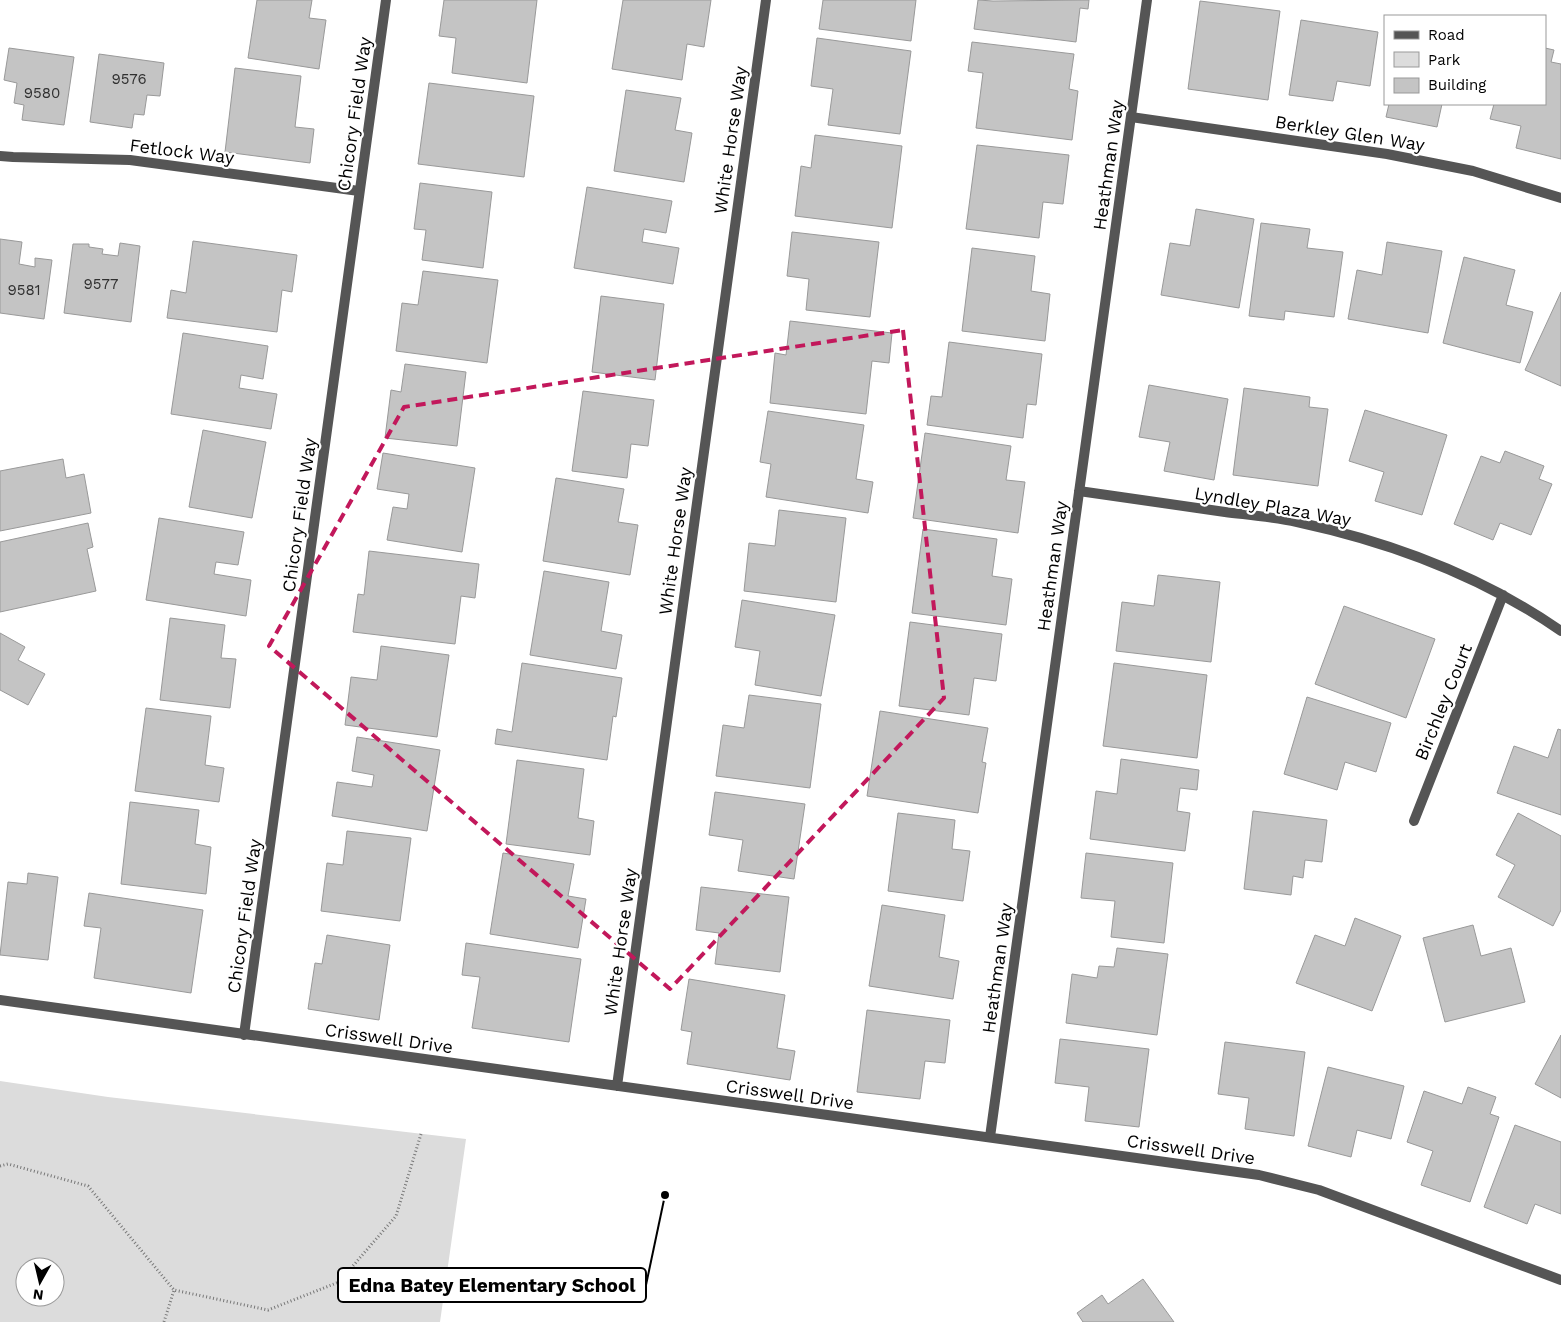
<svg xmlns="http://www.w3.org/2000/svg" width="1561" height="1322" viewBox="0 0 1561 1322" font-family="'Work Sans',sans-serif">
<rect width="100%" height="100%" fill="#fff"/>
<!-- green -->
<path fill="#dcdcdc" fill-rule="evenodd" d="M 0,1081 L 108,1097 L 466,1139 L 440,1322 L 0,1322 ZM 25,1267 L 55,1267 L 55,1297 L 25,1297 Z"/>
<!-- building -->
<path fill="#c4c4c4" stroke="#999" d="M 257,0 L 312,0 L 309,18 L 326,20 L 319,69 L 248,58 Z
M 444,0 L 537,0 L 527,83 L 452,73 L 456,38 L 439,36 Z
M 623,0 L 711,0 L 704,47 L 687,44 L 682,80 L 612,69 Z
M 823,0 L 916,0 L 911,41 L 819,29 Z
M 978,0 L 993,1 L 1089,0 L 1088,9 L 1080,8 L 1076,42 L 974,29 Z
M 1200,1 L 1280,11 L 1268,100 L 1188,89 Z
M 1301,20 L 1378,32 L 1370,86 L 1337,81 L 1333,101 L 1289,95 Z
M 817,38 L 911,51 L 900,134 L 828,125 L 833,89 L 811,86 Z
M 972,42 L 1074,54 L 1069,89 L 1078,91 L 1072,140 L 976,128 L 983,73 L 968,71 Z
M 9,48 L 74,57 L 64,125 L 22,120 L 24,105 L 14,103 L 17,83 L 4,80 Z
M 1545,48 L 1554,50 L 1551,62 L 1561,64 L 1561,159 L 1516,148 L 1521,126 L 1490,119 L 1494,104 L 1545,104 Z
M 99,54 L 164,63 L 160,96 L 147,95 L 144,115 L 134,114 L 132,128 L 90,122 Z
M 235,68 L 301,76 L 295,127 L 314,129 L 310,163 L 225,152 Z
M 429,83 L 534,96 L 524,177 L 418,164 Z
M 626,90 L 681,98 L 675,130 L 692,133 L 684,182 L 614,171 Z
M 1389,104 L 1442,104 L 1437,127 L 1386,117 Z
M 815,135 L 902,146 L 892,228 L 795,216 L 801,166 L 811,168 Z
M 977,145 L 1069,155 L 1063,204 L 1043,202 L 1039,238 L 966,229 Z
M 420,183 L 492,192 L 483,268 L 422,260 L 426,230 L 414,229 Z
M 587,187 L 672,201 L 666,233 L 644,229 L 642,242 L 679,248 L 673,284 L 574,268 Z
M 1196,209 L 1254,219 L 1239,308 L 1161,295 L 1170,243 L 1190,246 Z
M 1261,223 L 1310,229 L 1307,248 L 1343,252 L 1334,317 L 1285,311 L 1284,320 L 1249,316 Z
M 792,232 L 879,242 L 870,317 L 806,310 L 809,279 L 787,276 Z
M 0,239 L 22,242 L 19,264 L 35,267 L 35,258 L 52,260 L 44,319 L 0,313 Z
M 193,241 L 297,255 L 292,292 L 282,290 L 277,332 L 167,318 L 171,290 L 186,293 Z
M 1387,242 L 1442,251 L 1428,333 L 1348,319 L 1357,270 L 1382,275 Z
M 120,243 L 140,246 L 131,322 L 64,313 L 73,244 L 89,244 L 89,247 L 103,249 L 102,254 L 118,256 Z
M 972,248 L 1035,256 L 1031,291 L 1050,294 L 1045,341 L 962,331 Z
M 1464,257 L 1515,270 L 1506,305 L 1533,312 L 1520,363 L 1443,343 Z
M 423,271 L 498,280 L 487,363 L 396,351 L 402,303 L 418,305 Z
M 1561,292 L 1561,386 L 1525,370 Z
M 601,296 L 664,304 L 655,380 L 592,372 Z
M 790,321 L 892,333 L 889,363 L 872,361 L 866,414 L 770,403 L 775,353 L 786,355 Z
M 183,333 L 268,346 L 263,379 L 241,375 L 239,388 L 277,394 L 271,429 L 171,414 Z
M 949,342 L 1042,354 L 1036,405 L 1027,404 L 1023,438 L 927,425 L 931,396 L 942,397 Z
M 405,364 L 466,372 L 457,446 L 385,438 L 391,390 L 401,392 Z
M 1149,385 L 1228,399 L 1214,480 L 1164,471 L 1170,442 L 1139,437 Z
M 1244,388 L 1310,397 L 1309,407 L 1328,409 L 1318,486 L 1233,475 Z
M 583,391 L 654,400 L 648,446 L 631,444 L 627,478 L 572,471 Z
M 1365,410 L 1447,435 L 1422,515 L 1375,501 L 1384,472 L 1349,461 Z
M 768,411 L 864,425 L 856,479 L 873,482 L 868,513 L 766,497 L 771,464 L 760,462 Z
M 203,430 L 266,442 L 252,518 L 189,507 Z
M 925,433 L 1011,446 L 1006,480 L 1025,482 L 1018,533 L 913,518 Z
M 1505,451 L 1544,466 L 1539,479 L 1552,484 L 1531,535 L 1500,523 L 1493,540 L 1454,524 L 1481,456 L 1500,463 Z
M 383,453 L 475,468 L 462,552 L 387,540 L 393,507 L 407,509 L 409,494 L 377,489 Z
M 63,459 L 66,478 L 84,474 L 91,513 L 0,531 L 0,471 Z
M 556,478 L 624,489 L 618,522 L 638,525 L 630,575 L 543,561 Z
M 779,510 L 846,518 L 836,602 L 744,591 L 749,543 L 775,546 Z
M 159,518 L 244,532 L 238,565 L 216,562 L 214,574 L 251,580 L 246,616 L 146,600 Z
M 88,523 L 93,547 L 87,549 L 96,591 L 0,612 L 0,542 Z
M 923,529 L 997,539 L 992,576 L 1012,579 L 1006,625 L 912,613 Z
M 369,551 L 479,564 L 475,598 L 461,596 L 455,644 L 353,632 L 358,594 L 364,595 Z
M 544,571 L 609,582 L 601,631 L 622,635 L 616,669 L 530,655 Z
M 1158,575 L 1220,582 L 1211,662 L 1116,651 L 1122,602 L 1154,606 Z
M 742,600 L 835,615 L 821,696 L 755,685 L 760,651 L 735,647 Z
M 1344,606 L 1435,639 L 1406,718 L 1315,684 Z
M 170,618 L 225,625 L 221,658 L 236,659 L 230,708 L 160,700 Z
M 910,622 L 1002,634 L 996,681 L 974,678 L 969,715 L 899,706 Z
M 0,633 L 25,647 L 18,660 L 45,674 L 28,705 L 0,690 Z
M 381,646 L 449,655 L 437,737 L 345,725 L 351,677 L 377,680 Z
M 522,663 L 622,678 L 616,717 L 613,716 L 607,760 L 495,744 L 497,729 L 512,732 Z
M 1114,663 L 1207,675 L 1197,758 L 1103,746 Z
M 749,695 L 821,704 L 810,788 L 716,776 L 723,725 L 744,728 Z
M 1307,697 L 1391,723 L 1376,772 L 1345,762 L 1337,790 L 1284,774 Z
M 146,708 L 211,716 L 205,765 L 224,768 L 219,802 L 135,791 Z
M 880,711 L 988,728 L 982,762 L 986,763 L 978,813 L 867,796 Z
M 1558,729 L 1561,730 L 1561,815 L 1497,793 L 1514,746 L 1548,758 Z
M 357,737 L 440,750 L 427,831 L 332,816 L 337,782 L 372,787 L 374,775 L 352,771 Z
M 1121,759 L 1199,770 L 1197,790 L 1180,788 L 1177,811 L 1190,813 L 1185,851 L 1090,839 L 1096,791 L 1117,794 Z
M 517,760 L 584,769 L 578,818 L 594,821 L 590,855 L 506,844 Z
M 715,792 L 805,804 L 794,879 L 738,871 L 743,840 L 709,835 Z
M 130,802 L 199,810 L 195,844 L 211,847 L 206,894 L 121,884 Z
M 1253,811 L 1327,820 L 1322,862 L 1305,860 L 1303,878 L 1293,876 L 1291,895 L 1244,889 Z
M 898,813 L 955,820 L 952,849 L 970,851 L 963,901 L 888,891 Z
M 1518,813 L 1561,836 L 1561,910 L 1553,926 L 1498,897 L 1515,865 L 1496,855 Z
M 347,831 L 411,838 L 400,921 L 321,911 L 327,863 L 343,865 Z
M 503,853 L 574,864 L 568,896 L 586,899 L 578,948 L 490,934 Z
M 1086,853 L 1173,863 L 1164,943 L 1111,937 L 1115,901 L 1081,898 Z
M 28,873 L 58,877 L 48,960 L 0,955 L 8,882 L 27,884 Z
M 701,887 L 789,897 L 780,972 L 715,964 L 719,933 L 696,930 Z
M 89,893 L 203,910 L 191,993 L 94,978 L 101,928 L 84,926 Z
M 882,905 L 945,915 L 939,957 L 959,961 L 953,999 L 869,986 Z
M 1355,918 L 1401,936 L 1372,1011 L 1296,983 L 1315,935 L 1345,946 Z
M 1473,925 L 1481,956 L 1511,948 L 1525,1002 L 1445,1022 L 1423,938 Z
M 327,935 L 390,945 L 379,1020 L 308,1009 L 315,963 L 322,964 Z
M 466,943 L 581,959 L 569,1042 L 472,1028 L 480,977 L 462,975 Z
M 1117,948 L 1168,954 L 1157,1035 L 1066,1023 L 1072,974 L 1097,978 L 1099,966 L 1114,967 Z
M 689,979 L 785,995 L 777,1048 L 795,1051 L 790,1080 L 687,1064 L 692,1032 L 681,1030 Z
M 867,1010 L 950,1020 L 945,1063 L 925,1061 L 920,1099 L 857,1092 Z
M 1561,1035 L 1561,1098 L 1535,1084 Z
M 1060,1039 L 1149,1049 L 1139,1127 L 1085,1121 L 1089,1087 L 1055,1083 Z
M 1225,1042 L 1305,1052 L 1294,1136 L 1245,1129 L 1249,1098 L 1218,1094 Z
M 1328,1067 L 1404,1086 L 1391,1139 L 1357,1130 L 1351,1157 L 1308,1146 Z
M 1468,1087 L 1496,1097 L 1490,1114 L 1499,1117 L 1470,1202 L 1421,1185 L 1433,1151 L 1407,1142 L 1424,1091 L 1462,1104 Z
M 1515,1125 L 1561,1142 L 1561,1214 L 1535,1204 L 1527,1224 L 1484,1207 Z
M 1143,1279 L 1174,1322 L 1083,1322 L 1077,1313 L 1102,1295 L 1108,1304 Z"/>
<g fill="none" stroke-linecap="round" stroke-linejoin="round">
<!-- path -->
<path stroke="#777" stroke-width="3" stroke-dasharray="1 2.5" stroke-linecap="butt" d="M 0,1166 L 8,1164 L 88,1186 L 174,1290 L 268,1310 L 339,1282 L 396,1216 L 421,1134
M 164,1322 L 174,1290"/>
<!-- street -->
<path stroke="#555" stroke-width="10" d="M 1131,117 L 1387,154 L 1473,171 L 1561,198
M 0,156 L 13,157 L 130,160 L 359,191
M 1079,491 C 1128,498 1177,505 1225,512 C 1249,515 1273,517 1297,522 C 1390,542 1482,576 1561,631
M 1414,821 L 1503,595
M 0,1000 L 1259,1175 L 1319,1190 L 1561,1280
M 244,1035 L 386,0
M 617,1086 L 766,0
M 990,1137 L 1147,0"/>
</g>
<!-- marked area -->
<path fill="none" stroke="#c2185b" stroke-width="4" stroke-dasharray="10 6" stroke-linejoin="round" d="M 903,330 L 944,698 L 670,989 L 269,646 L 404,407 Z"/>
<g text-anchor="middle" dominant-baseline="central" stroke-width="4.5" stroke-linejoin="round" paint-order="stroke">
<!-- number labels -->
<g font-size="15" fill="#313131">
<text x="129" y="79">9576</text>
<text x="42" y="93">9580</text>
<text x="101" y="284">9577</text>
<text x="24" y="290">9581</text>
</g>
<!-- street labels -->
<g font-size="18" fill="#000" stroke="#fff">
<text transform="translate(354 114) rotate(-82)">Chicory Field Way</text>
<text transform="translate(1350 133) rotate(9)">Berkley Glen Way</text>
<text transform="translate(730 140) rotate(-82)">White Horse Way</text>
<text transform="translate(182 151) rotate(7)">Fetlock Way</text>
<text transform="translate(1108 165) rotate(-82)">Heathman Way</text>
<text transform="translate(1273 506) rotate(10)">Lyndley Plaza Way</text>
<text transform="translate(299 515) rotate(-82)">Chicory Field Way</text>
<text transform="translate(675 541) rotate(-82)">White Horse Way</text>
<text transform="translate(1052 566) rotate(-82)">Heathman Way</text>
<text transform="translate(1443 702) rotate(-68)">Birchley Court</text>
<text transform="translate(244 916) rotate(-82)">Chicory Field Way</text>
<text transform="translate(620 942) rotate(-82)">White Horse Way</text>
<text transform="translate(997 968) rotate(-82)">Heathman Way</text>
<text transform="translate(389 1038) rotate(8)">Crisswell Drive</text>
<text transform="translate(790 1094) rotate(8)">Crisswell Drive</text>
<text transform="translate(1191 1149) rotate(8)">Crisswell Drive</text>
</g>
</g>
<!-- callouts -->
<path fill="none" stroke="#000" stroke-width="2" d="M665 1195L646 1285"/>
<circle fill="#000" stroke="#fff" stroke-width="2" cx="665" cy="1195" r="5"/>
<rect fill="#fff" stroke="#000" stroke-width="2" x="338" y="1268" width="308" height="34" rx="5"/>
<g font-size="19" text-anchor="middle" font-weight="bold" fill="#000">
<text x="492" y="1292">Edna Batey Elementary School</text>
</g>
<!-- legend -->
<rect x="1384" y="15" width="162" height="90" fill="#ffffff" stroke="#999999"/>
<rect x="1394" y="31" width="25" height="8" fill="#555555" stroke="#999999"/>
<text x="1428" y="40" font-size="15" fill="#000000">Road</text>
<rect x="1394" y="52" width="25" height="15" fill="#dcdcdc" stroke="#999999"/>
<text x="1428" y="65" font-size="15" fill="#000000">Park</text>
<rect x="1394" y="78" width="25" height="15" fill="#c4c4c4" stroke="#999999"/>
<text x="1428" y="90" font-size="15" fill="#000000">Building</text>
<!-- north arrow -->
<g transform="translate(40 1282) rotate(188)"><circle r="24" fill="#ffffff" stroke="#999999"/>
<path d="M0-4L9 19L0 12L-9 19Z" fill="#000000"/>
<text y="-8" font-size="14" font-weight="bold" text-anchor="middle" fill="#000000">N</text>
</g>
</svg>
